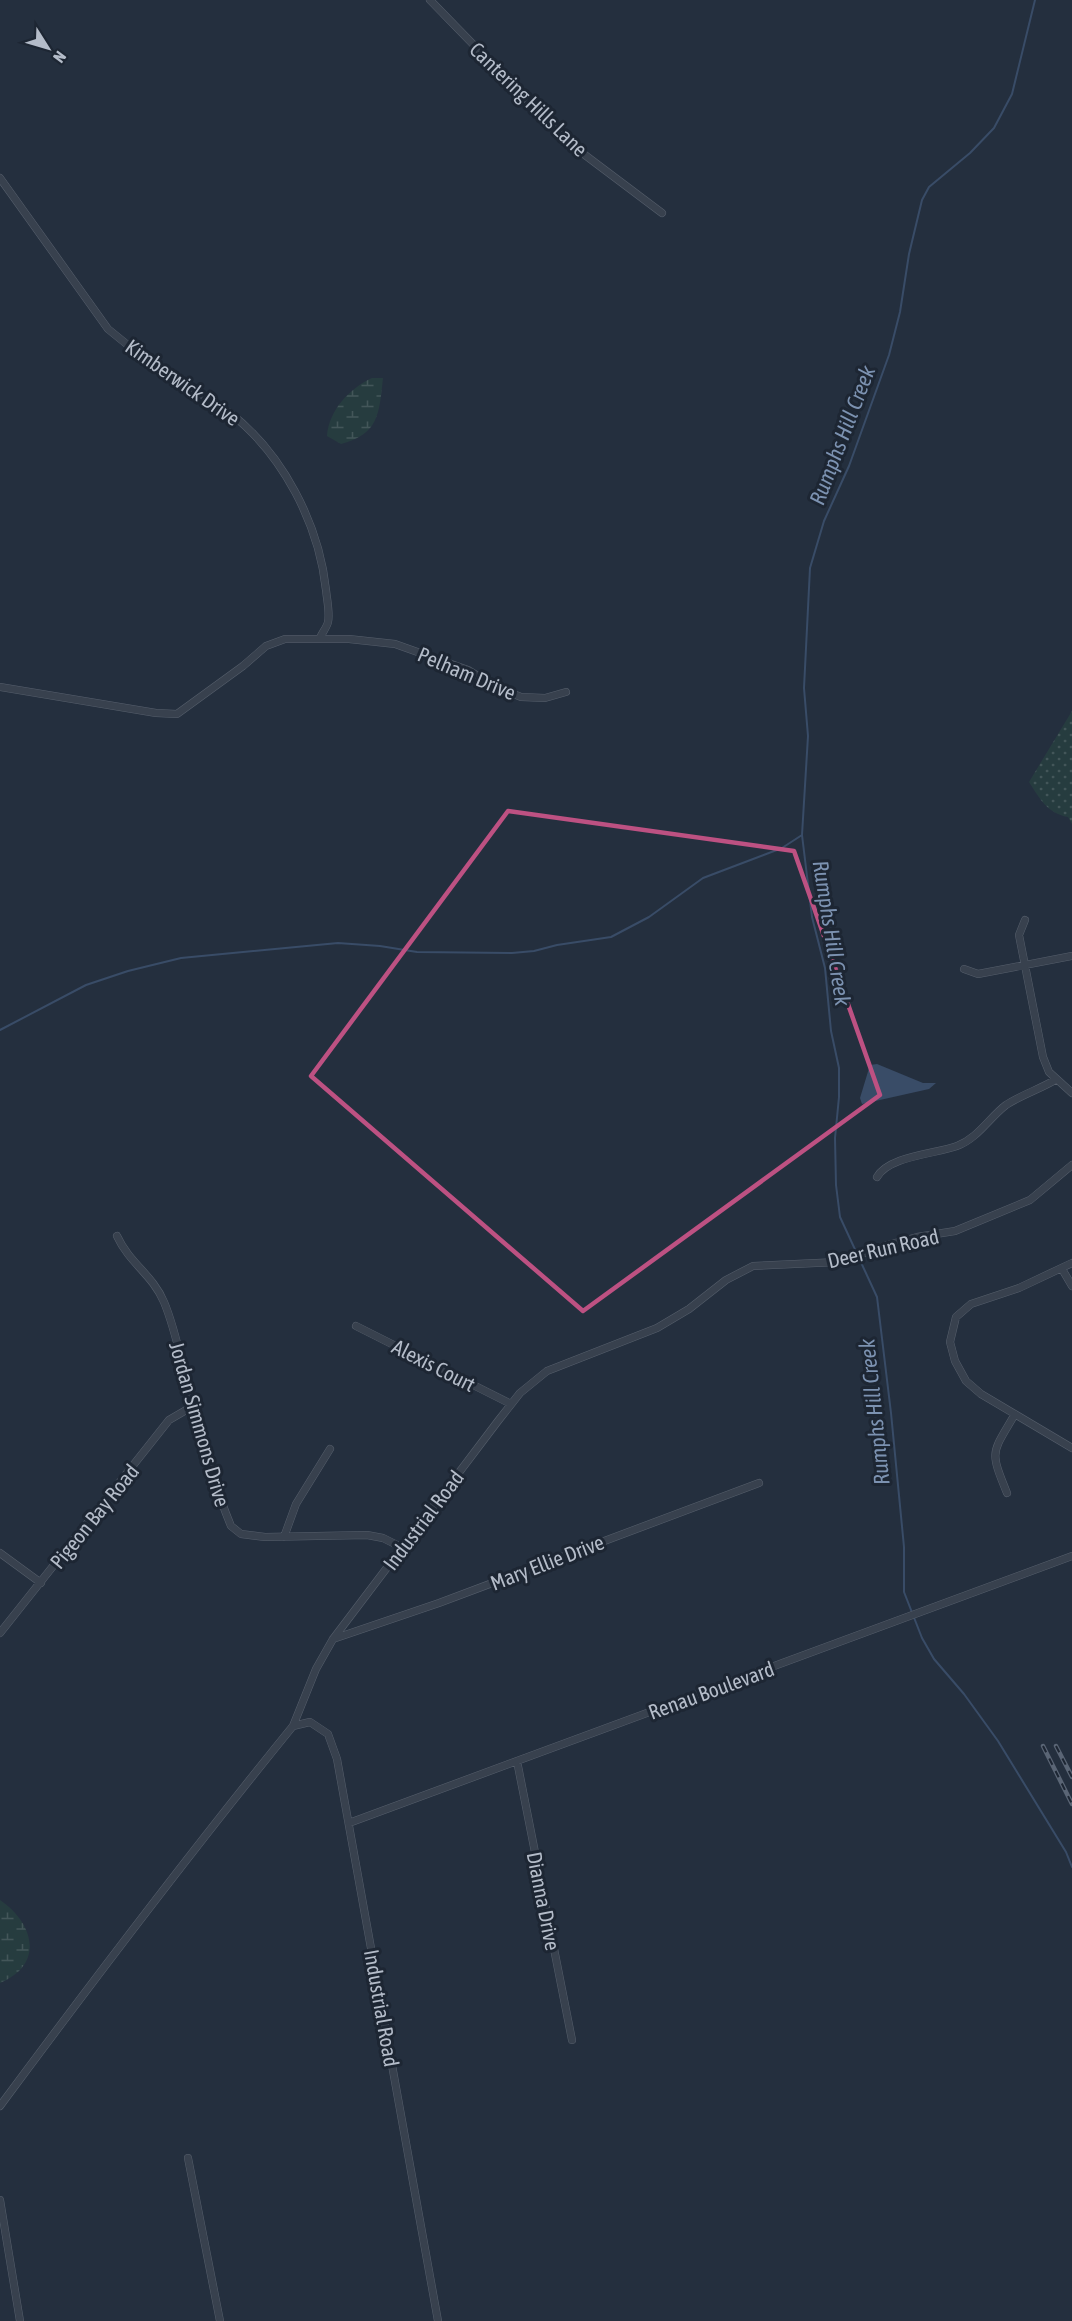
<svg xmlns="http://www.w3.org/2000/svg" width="1072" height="2321" viewBox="0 0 1072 2321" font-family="'Asap Condensed',sans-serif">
<defs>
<pattern id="grass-dots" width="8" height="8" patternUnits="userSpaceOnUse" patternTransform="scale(1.5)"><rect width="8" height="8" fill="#263c3f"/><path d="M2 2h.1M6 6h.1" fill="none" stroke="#435659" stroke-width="1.8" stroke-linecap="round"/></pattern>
<pattern id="wetland-marsh" width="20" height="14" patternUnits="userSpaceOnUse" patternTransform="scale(1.5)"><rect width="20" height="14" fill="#263c3f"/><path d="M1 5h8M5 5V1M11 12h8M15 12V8" fill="none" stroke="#435659"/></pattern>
</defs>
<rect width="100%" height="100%" fill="#242f3e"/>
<!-- grass -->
<path fill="url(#grass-dots)" d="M 1072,711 L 1072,824 L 1068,817 C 1047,813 1040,799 1029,782 Z"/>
<!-- wetland -->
<path fill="url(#wetland-marsh)" d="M 372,378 L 383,378 C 379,414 379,434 341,444 L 327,436 C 329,410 350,388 372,378 Z
M 0,1900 C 35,1924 44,1965 0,1983 Z"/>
<!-- water -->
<path fill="#394c67" d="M 877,1064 L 923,1083 L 936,1083 L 929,1089 L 862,1104 L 860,1098 L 870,1065 Z"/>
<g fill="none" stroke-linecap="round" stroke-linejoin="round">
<!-- stream -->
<path stroke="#394c67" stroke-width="2" d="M 1035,0 L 1012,94 L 994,128 L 970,153 L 929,187 L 922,200 L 909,254 L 900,312 L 889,355 L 849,466 L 824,521 L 810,568 L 804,688 L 808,736 L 802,835 L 812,917 L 825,968 L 831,1031 L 839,1068 L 839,1097 L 835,1138 L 836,1185 L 840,1217 L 877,1297 L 891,1413 L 904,1547 L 904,1592 L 922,1638 L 934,1659 L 964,1694 L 998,1741 L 1066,1852 L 1072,1867
M 0,1030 L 86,985 L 128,971 L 181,958 L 338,943 L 380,946 L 417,952 L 512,953 L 534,951 L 557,945 L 611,937 L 649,917 L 703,878 L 782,848 L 802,835"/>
<!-- street casing -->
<g stroke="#565f6c" stroke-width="8">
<path id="street" d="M 430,0 L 569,143 L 662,213
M 0,178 L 108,329 L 140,355 L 230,413 C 283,454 319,524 326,590 C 327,600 330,613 328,622 C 327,627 322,633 320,638
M 0,687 L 156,713 L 177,714 L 243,666 L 266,646 L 285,639 L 349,639 L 395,644 L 468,670 L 496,687 L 521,697 L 545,698 L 566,692
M 1025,920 L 1019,935 L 1043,1057 L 1049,1072 L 1072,1093
M 964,969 L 978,974 L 1072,956
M 877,1177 C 889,1156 935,1154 957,1146 C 978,1138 989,1118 1006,1105 C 1021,1095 1040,1089 1055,1080
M 117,1236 C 130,1264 152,1274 164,1302 C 177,1333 182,1367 191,1399 C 202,1442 214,1485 231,1526 L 241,1534 L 265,1537 L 367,1535 L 383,1538 L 401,1547
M 1072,1263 L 1019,1288 L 971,1304 L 956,1317 L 950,1342 L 955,1361 L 966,1381 L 981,1394 L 1072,1448
M 1062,1269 L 1072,1286
M 356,1326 L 511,1404
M 1007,1493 C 989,1449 992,1454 1015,1414
M 284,1537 L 296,1504 L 330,1449
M 0,1553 L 41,1583
M 0,1633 L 169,1420 L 193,1406
M 333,1639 L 439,1603 L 759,1483
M 293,1726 L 316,1669 L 333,1639 L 498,1421 L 520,1393 L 547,1371 L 657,1328 L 689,1309 L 726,1280 L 753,1266 L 838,1262 L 884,1246 L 917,1237 L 955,1231 L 1030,1200 L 1072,1165
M 517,1761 L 572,2040
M 349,1823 L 1072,1556
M 0,2106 C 95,1978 192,1850 293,1726 L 310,1722 L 328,1734 L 337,1759 L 438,2321
M 188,2158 L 220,2321
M 0,2200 L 20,2321"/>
</g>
<!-- street -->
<use href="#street" stroke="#38414e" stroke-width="7"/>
<!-- rail casing -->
<g stroke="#5a6575" stroke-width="4.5">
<path id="rail" d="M 1043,1746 L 1072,1804
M 1056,1746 L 1072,1777"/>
</g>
<!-- rail -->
<use href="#rail" stroke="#1d2633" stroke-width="2" stroke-dasharray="7" stroke-linecap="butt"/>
</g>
<!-- marked area -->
<path fill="none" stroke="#bd5182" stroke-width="4.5" stroke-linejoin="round" d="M 508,811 L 794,851 L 880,1095 L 583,1311 L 311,1076 Z"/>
<g text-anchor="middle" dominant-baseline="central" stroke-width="6" stroke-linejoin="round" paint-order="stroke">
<!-- street labels -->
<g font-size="21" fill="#b4bcc9" stroke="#1d2633">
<text transform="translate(529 99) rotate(44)">Cantering Hills Lane</text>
<text transform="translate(183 382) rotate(35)">Kimberwick Drive</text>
<text transform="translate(467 673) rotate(23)">Pelham Drive</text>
<text transform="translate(883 1248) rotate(-13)">Deer Run Road</text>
<text transform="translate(434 1365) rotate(27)">Alexis Court</text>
<text transform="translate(200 1424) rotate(74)">Jordan Simmons Drive</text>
<text transform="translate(94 1516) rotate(-51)">Pigeon Bay Road</text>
<text transform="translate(423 1520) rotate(-53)">Industrial Road</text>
<text transform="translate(547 1562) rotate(-21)">Mary Ellie Drive</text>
<text transform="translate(711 1690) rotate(-20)">Renau Boulevard</text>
<text transform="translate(544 1901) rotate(79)">Dianna Drive</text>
<text transform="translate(382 2008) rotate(80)">Industrial Road</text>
</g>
<!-- water labels -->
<g font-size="22" font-style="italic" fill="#7c92b1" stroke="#1d2633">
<text transform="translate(842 435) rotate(-69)">Rumphs Hill Creek</text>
<text transform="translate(832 933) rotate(81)">Rumphs Hill Creek</text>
<text transform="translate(874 1412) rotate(-96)">Rumphs Hill Creek</text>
</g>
</g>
<!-- north arrow -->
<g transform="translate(48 48) rotate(127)" stroke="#1d2633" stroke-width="4.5" paint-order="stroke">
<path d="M0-4.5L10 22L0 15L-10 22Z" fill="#b4bcc9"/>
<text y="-9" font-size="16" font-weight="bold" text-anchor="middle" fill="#b4bcc9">N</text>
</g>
</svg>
